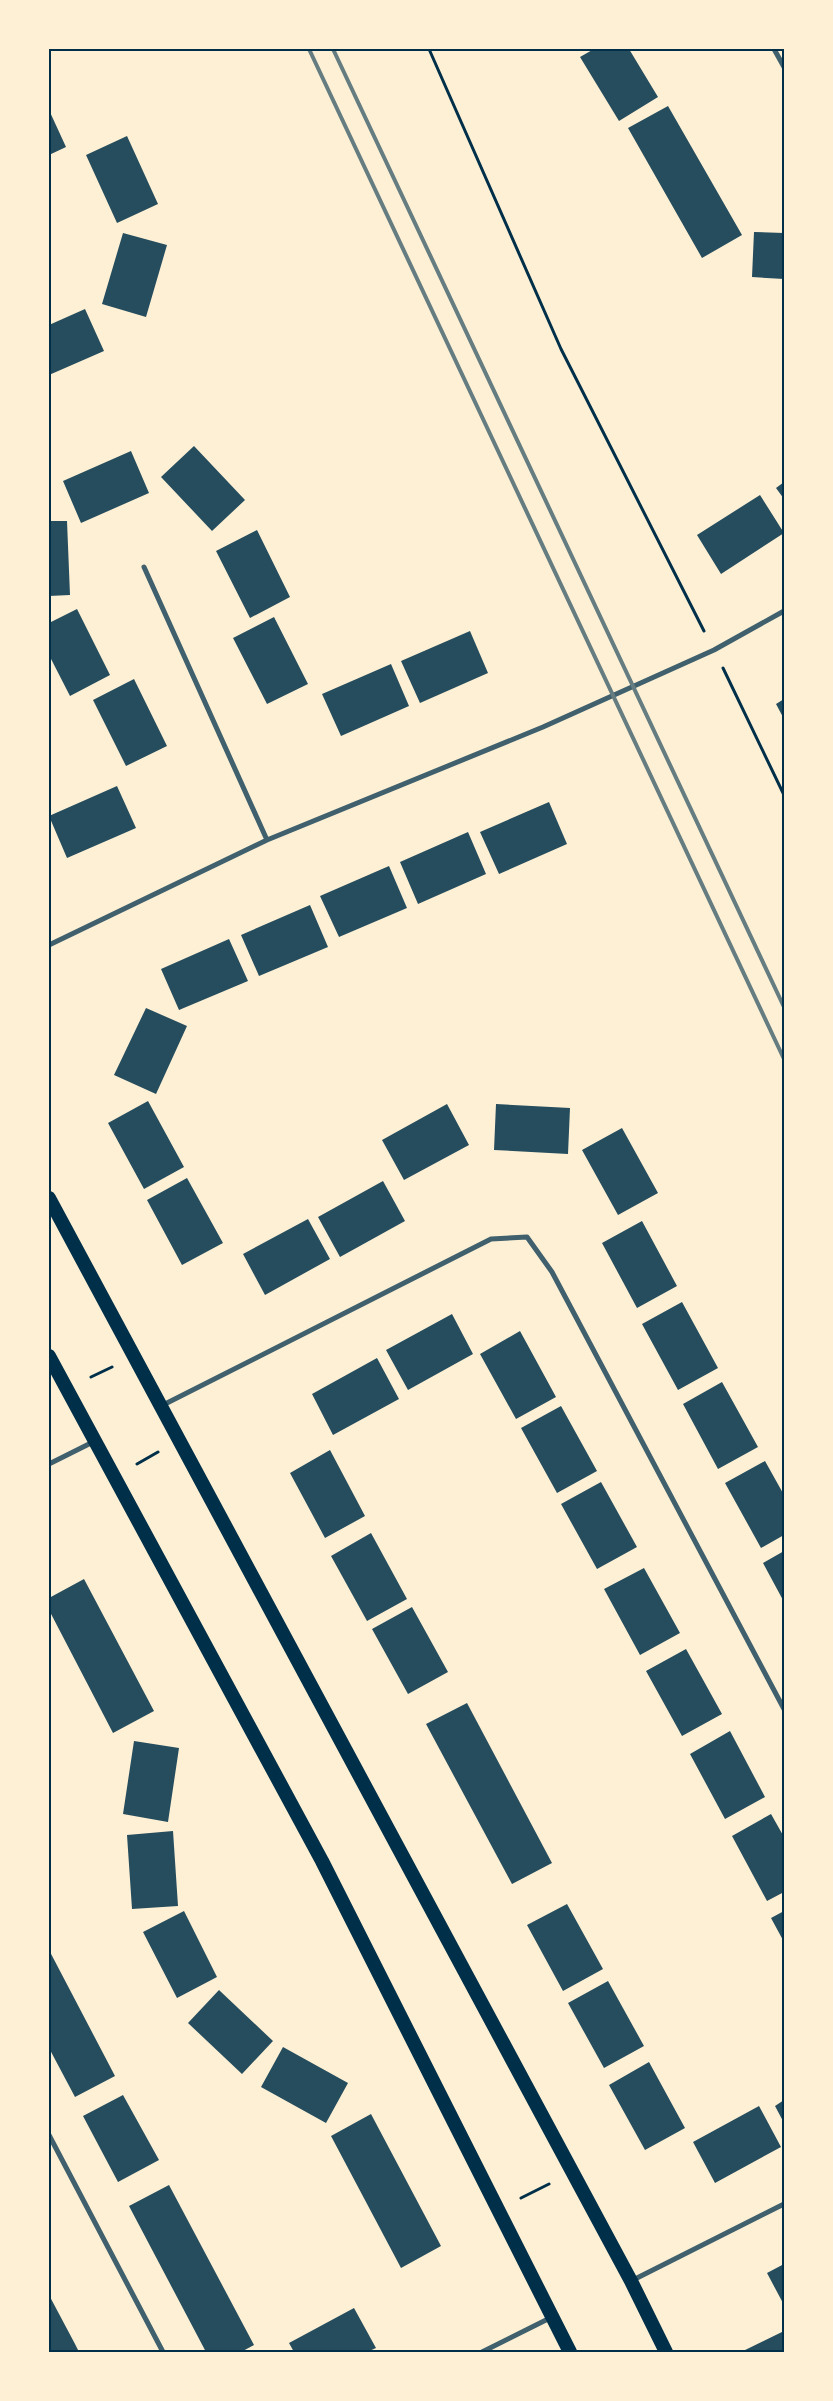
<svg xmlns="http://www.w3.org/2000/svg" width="833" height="2401" viewBox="0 0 833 2401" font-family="Poppins,sans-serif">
<rect width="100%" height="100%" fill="#fdf0d5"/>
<!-- building -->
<path fill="#264d5e" d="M 594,49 L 629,49 L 658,97 L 619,121 L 580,57 Z
M 668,106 L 742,235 L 702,258 L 628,128 Z
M 49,110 L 66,147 L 49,155 Z
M 127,136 L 158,204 L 117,223 L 86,155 Z
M 754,232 L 784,233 L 784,279 L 752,277 Z
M 123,233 L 167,245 L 146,317 L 102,304 Z
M 85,309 L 104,351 L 49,375 L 49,325 Z
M 194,446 L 245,500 L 212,531 L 161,477 Z
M 131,451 L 149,493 L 81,523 L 63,481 Z
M 784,482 L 784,499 L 776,488 Z
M 760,495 L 784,533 L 721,574 L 697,535 Z
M 49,521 L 67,521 L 70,595 L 49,596 Z
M 257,530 L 290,597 L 250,618 L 216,551 Z
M 77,609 L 110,675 L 70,696 L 49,655 L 49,623 Z
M 274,617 L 308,684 L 267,704 L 233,638 Z
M 470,631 L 488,673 L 420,703 L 401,661 Z
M 391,664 L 409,706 L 341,736 L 322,694 Z
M 134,679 L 167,746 L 126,766 L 93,700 Z
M 784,699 L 784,719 L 776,704 Z
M 117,786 L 136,828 L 67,858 L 49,816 Z
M 549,802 L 567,844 L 499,874 L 480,832 Z
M 468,832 L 486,874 L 418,904 L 400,862 Z
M 389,866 L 407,908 L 339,937 L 320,896 Z
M 310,905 L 328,947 L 259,976 L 241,935 Z
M 229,939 L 248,981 L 179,1010 L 161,969 Z
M 146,1008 L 187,1026 L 156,1094 L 114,1075 Z
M 148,1101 L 184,1167 L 144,1189 L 108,1123 Z
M 447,1104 L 469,1145 L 404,1180 L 382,1140 Z
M 496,1104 L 570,1108 L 568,1154 L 494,1150 Z
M 622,1128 L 658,1193 L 618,1215 L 582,1150 Z
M 187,1178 L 223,1243 L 182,1265 L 147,1200 Z
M 383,1181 L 405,1221 L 340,1257 L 318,1217 Z
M 308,1219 L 330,1259 L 265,1295 L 243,1254 Z
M 642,1221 L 677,1286 L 637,1308 L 602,1243 Z
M 682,1302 L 718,1368 L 678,1390 L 642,1324 Z
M 452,1314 L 473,1354 L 408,1390 L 386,1350 Z
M 520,1331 L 556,1397 L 516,1419 L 480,1354 Z
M 377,1358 L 399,1399 L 333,1435 L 312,1394 Z
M 722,1382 L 758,1447 L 718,1469 L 683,1404 Z
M 561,1406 L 597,1471 L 557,1493 L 521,1428 Z
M 330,1450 L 365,1516 L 325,1538 L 290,1473 Z
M 765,1461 L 784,1495 L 784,1535 L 761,1548 L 725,1483 Z
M 601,1482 L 637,1547 L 597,1569 L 561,1504 Z
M 371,1533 L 407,1599 L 367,1621 L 331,1556 Z
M 784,1551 L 784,1602 L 763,1563 Z
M 644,1568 L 680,1633 L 640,1655 L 604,1589 Z
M 84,1579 L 154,1711 L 113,1733 L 49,1610 L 49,1598 Z
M 412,1607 L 448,1672 L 408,1694 L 372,1629 Z
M 686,1649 L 722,1714 L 682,1736 L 646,1671 Z
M 467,1703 L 552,1863 L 512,1884 L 426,1724 Z
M 730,1731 L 765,1797 L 725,1819 L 690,1754 Z
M 134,1741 L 179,1748 L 168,1822 L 123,1814 Z
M 771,1814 L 784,1837 L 784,1892 L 767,1901 L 732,1836 Z
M 173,1831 L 178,1906 L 132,1909 L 127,1835 Z
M 567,1904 L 603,1969 L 563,1991 L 527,1925 Z
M 184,1911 L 217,1977 L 177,1998 L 143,1932 Z
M 784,1911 L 784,1942 L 771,1918 Z
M 49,1950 L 115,2076 L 75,2097 L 49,2048 Z
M 608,1981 L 644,2046 L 604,2068 L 568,2003 Z
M 219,1990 L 273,2041 L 242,2074 L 188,2023 Z
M 283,2047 L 348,2083 L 326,2123 L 261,2087 Z
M 649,2062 L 685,2128 L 645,2150 L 609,2085 Z
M 123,2095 L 159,2160 L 118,2182 L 83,2116 Z
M 784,2100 L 784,2123 L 775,2106 Z
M 759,2106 L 781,2147 L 715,2183 L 693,2142 Z
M 371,2114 L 441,2246 L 401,2268 L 331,2136 Z
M 169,2185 L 254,2345 L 241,2352 L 206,2352 L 129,2206 Z
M 784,2264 L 784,2305 L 767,2273 Z
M 49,2295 L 75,2344 L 79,2352 L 49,2352 Z
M 354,2308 L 376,2348 L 367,2352 L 294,2352 L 289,2343 Z
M 784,2331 L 784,2352 L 741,2352 Z"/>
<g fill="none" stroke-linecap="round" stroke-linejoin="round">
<!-- path -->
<path stroke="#003049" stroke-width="3" d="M 429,49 L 561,349 L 704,631
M 723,668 L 784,795
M 91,1377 L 112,1367
M 137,1464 L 158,1452
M 521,2198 L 549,2184"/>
<!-- minor -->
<path stroke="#3f606c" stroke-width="5" d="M 774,49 L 784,67
M 144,567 L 267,840
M 49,945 L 267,840 L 543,727 L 714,650 L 784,611
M 163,1405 L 491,1239 L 527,1237 L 552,1272 L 784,1709
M 49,1464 L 95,1441
M 49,2135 L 163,2352
M 633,2280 L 784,2204
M 482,2352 L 552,2317"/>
<!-- trunk -->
<path stroke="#003049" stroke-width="14" d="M 49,1198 L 631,2281 L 666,2352
M 49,1356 L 322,1861 L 570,2352"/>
<!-- rail -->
<path stroke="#657d81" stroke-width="4" d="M 309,49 L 784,1059
M 333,49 L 784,1007"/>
</g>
<!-- border -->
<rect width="833" height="2401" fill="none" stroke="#fdf0d5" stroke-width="100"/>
<rect x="50" y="50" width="733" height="2301" fill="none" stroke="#003049" stroke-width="2"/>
</svg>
